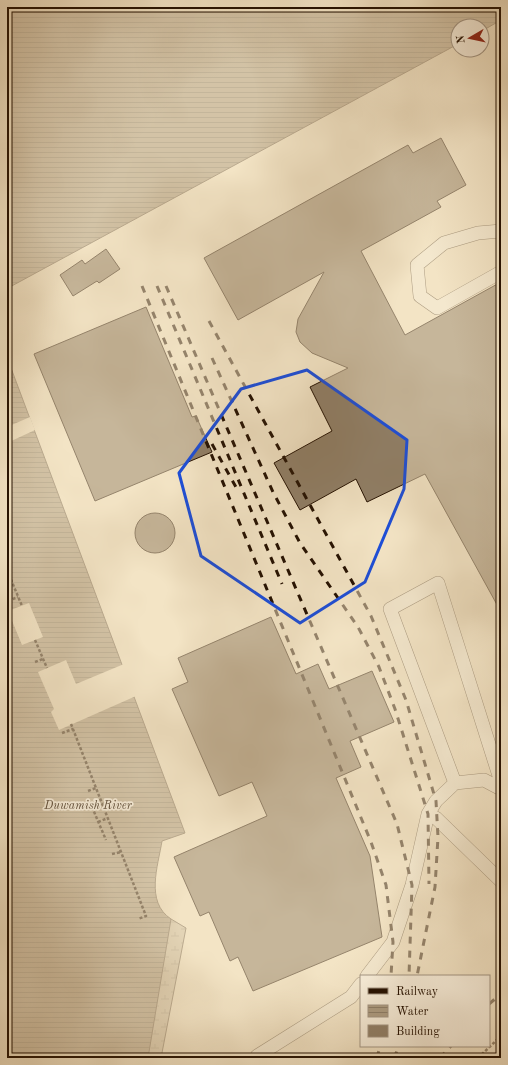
<svg xmlns="http://www.w3.org/2000/svg" width="508" height="1065" viewBox="0 0 508 1065" font-family="'Old Standard TT',serif">
<defs>
<pattern id="wetland-marsh" width="20" height="14" patternUnits="userSpaceOnUse"><rect width="20" height="14" fill="#d0c0a4"/><path d="M1 5h8M5 5V1M11 12h8M15 12V8" fill="none" stroke="#b2a48b"/></pattern>
<pattern id="water-rules" width="6" height="5" patternUnits="userSpaceOnUse"><rect width="6" height="5" fill="#ad9c82"/><path d="M0 2.5h6" fill="none" stroke="#8d7e68"/></pattern>
</defs>
<rect width="100%" height="100%" fill="#f3e4c5"/>
<filter id="stains"><feTurbulence type="fractalNoise" baseFrequency=".005" numOctaves="4"/><feColorMatrix values="0 0 0 0 .2 0 0 0 0 .09 0 0 0 0 .02 0 0 0 .5 -.17"/></filter>
<radialGradient id="worn" r=".72"><stop offset=".6" stop-color="#630" stop-opacity="0"/><stop offset="1" stop-color="#630" stop-opacity=".3"/></radialGradient>
<!-- wetland -->
<path fill="url(#wetland-marsh)" stroke="#7a6852" d="M 171,919 L 186,928 L 161,1058 L 91,1058 L 141,947 Z"/>
<!-- water -->
<path fill="url(#water-rules)" stroke="#77644e" d="M 7,7 L 501,7 L 501,20 L 482,31 L 482,26 L 458,26 L 458,44 L 8,288 L 7,291 Z
M 7,331 L 11,368 L 185,833 L 162,841 C 158,866 145,902 171,919 L 148,1058 L 7,1058 Z"/>
<!-- pier -->
<path fill="#f3e4c5" d="M 30,417 L 35,430 L 7,443 L 7,427 Z
M 29,603 L 43,637 L 22,645 L 8,611 Z
M 66,660 L 76,684 L 124,664 L 136,696 L 59,730 L 51,712 L 54,709 L 38,672 Z"/>
<!-- building -->
<path fill="#907f67" stroke="#251101" d="M 441,138 L 466,185 L 437,201 L 441,207 L 361,251 L 405,335 L 501,282 L 501,612 L 425,474 L 367,502 L 356,479 L 300,510 L 274,463 L 332,431 L 310,387 L 348,368 L 312,353 L 300,342 L 296,332 L 298,319 L 324,272 L 238,320 L 204,258 L 408,145 L 413,153 Z
M 106,249 L 120,269 L 99,283 L 97,281 L 73,296 L 60,275 L 82,260 L 85,264 Z
M 146,307 L 192,417 L 196,416 L 212,452 L 95,501 L 34,354 Z
M135 533a20 20 0 1 1 40 0a20 20 0 1 1-40 0Z
M 271,617 L 296,674 L 318,664 L 329,689 L 372,671 L 394,722 L 350,741 L 361,767 L 336,778 L 370,856 L 382,937 L 253,991 L 238,957 L 230,961 L 209,912 L 200,916 L 174,857 L 267,816 L 252,782 L 219,796 L 172,689 L 188,682 L 178,658 Z"/>
<g fill="none" stroke-linecap="round" stroke-linejoin="round">
<!-- lane casing -->
<g stroke="#584632" stroke-width="14">
<path id="lane" d="M 501,231 L 478,233 L 444,243 L 417,265 L 420,296 L 437,308 L 501,272
M 455,783 L 390,609 L 438,583 L 501,782
M 428,814 L 436,818 L 501,881
M 367,976 L 393,942 L 412,885 L 428,814 L 436,801 L 455,783 L 484,780 L 501,789
M 257,1056 L 351,997 L 361,984"/>
</g>
<!-- path -->
<path stroke="#251101" stroke-width="2.5" stroke-dasharray="3 2" stroke-linecap="butt" d="M 7,570 L 22,606
M 8,601 L 18,597
M 35,640 L 47,668
M 35,662 L 43,659
M 71,724 L 146,916 L 138,919
M 62,733 L 73,729
M 88,791 L 96,788
M 92,807 L 106,840
M 98,822 L 108,818
M 112,854 L 121,852
M 478,1058 L 501,1036"/>
<!-- lane -->
<use href="#lane" stroke="#f7edd9" stroke-width="13"/>
<!-- rail -->
<path stroke="#251101" stroke-width="3" stroke-dasharray="7 7" stroke-linecap="butt" d="M 142,286 L 371,842 L 386,885 L 393,942 L 391,976
M 157,286 L 282,584
M 166,286 L 397,824 L 412,885 L 409,976
M 209,321 L 371,616 L 406,700 L 436,801 L 438,837 L 435,887 L 417,976
M 212,358 L 273,492 L 300,543 L 358,627 L 379,667 L 395,709 L 428,814 L 429,884
M 212,444 L 237,489
M 489,1004 L 501,994
M 377,1058 L 380,1046
M 394,1058 L 399,1046
M 440,1058 L 451,1046"/>
</g>
<!-- marked area -->
<path d="M0 0H508V1065H0ZM 307,370 L 407,440 L 404,489 L 365,582 L 300,623 L 201,556 L 179,473 L 241,389 Z" fill="#f3e4c5" fill-opacity=".55" fill-rule="evenodd"/>
<path fill="none" stroke="#1d4ed8" stroke-width="3" stroke-linejoin="round" d="M 307,370 L 407,440 L 404,489 L 365,582 L 300,623 L 201,556 L 179,473 L 241,389 Z"/>
<g text-anchor="middle" dominant-baseline="central" stroke-width="3.5" stroke-linejoin="round" paint-order="stroke">
<!-- water labels -->
<g font-size="12" font-style="italic" fill="#62503b" stroke="#f7edd9">
<text x="88" y="806">Duwamish River</text>
</g>
</g>
<!-- margin -->
<rect width="508" height="1065" fill="none" stroke="#f3e4c5" stroke-width="24"/>
<rect x="8" y="8" width="492" height="1049" fill="none" stroke="#251101" stroke-width="2"/>
<rect x="12" y="12" width="484" height="1041" fill="none" stroke="#251101"/>
<!-- legend -->
<rect x="360" y="975" width="130" height="72" fill="#f7edd9" stroke="#a39583"/>
<rect x="368" y="988" width="20" height="6" fill="#251101" stroke="#a39583"/>
<text x="396" y="995" font-size="12" fill="#251101">Railway</text>
<rect x="368" y="1005" width="20" height="12" fill="url(#water-rules)" stroke="#a39583"/>
<text x="396" y="1015" font-size="12" fill="#251101">Water</text>
<rect x="368" y="1025" width="20" height="12" fill="#907f67" stroke="#a39583"/>
<text x="396" y="1035" font-size="12" fill="#251101">Building</text>
<!-- north arrow -->
<g transform="translate(470 38) rotate(261)"><circle r="19" fill="#f7edd9" stroke="#a39583"/>
<path d="M0-3L7 15L0 10L-7 15Z" fill="#8f2418"/>
<text y="-6" font-size="11" font-weight="bold" text-anchor="middle" fill="#251101">N</text>
</g>
<rect width="100%" height="100%" filter="url(#stains)"/>
<rect width="100%" height="100%" fill="url(#worn)"/>
</svg>
